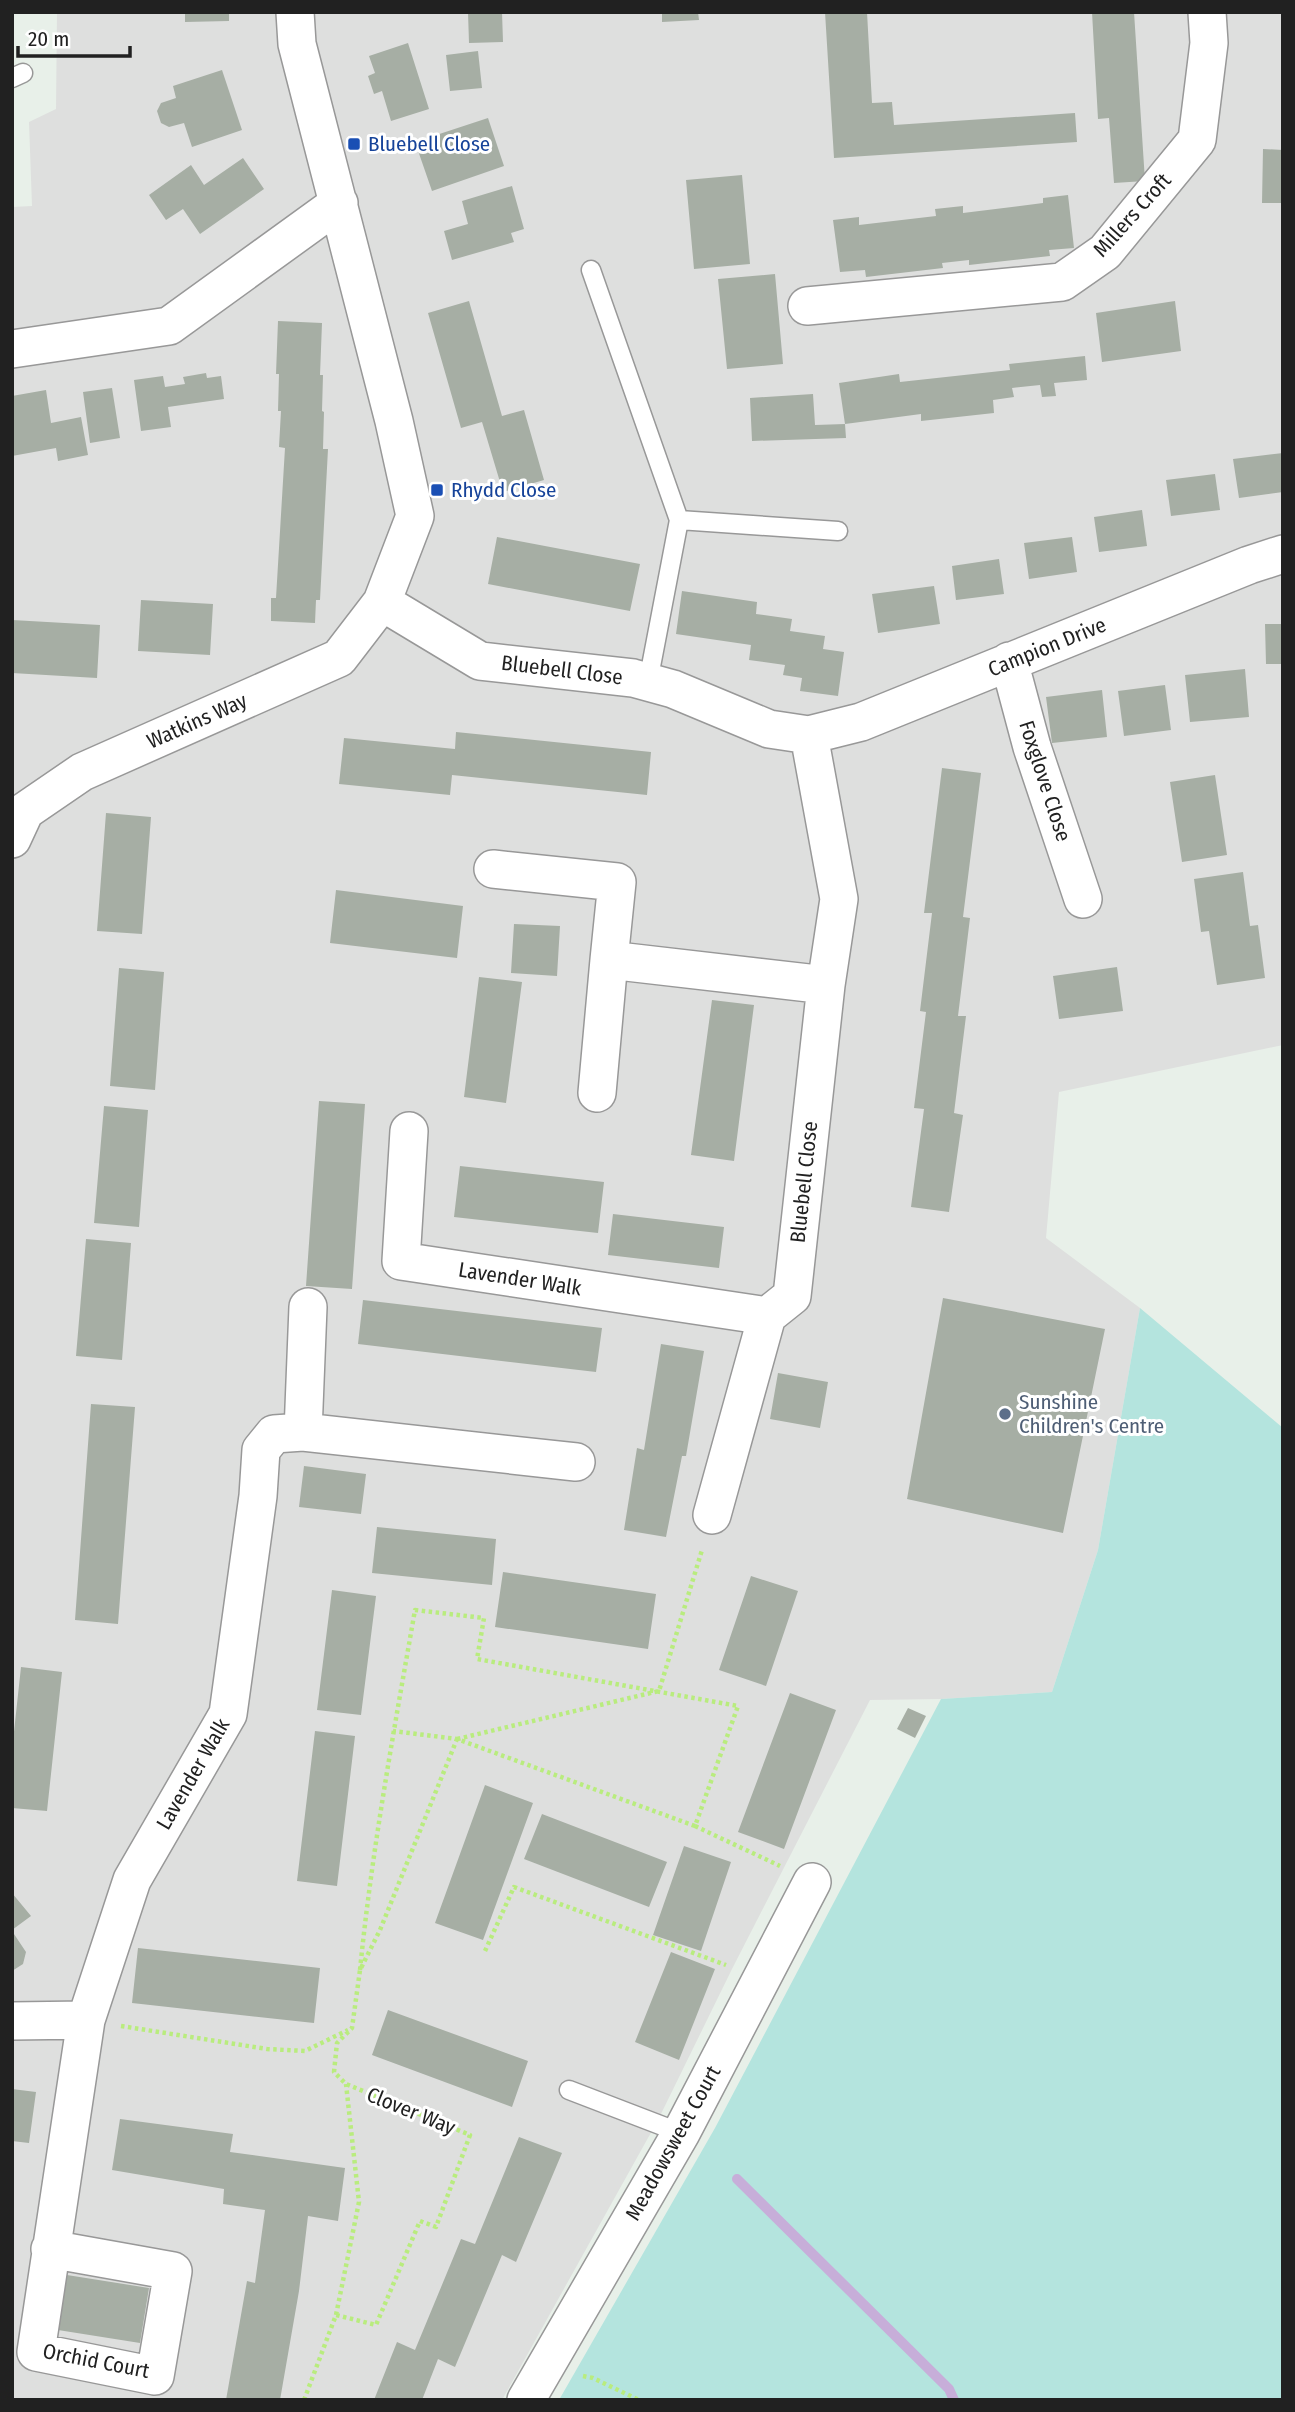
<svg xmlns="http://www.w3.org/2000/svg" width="1295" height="2412" viewBox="0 0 1295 2412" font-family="'Fira Sans Condensed',sans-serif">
<rect width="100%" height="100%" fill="#e8f0e9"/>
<!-- residential -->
<path fill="#dedfde" d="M 57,12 L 1283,12 L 1283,1045 L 1059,1092 L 1046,1238 L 1140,1308 L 1098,1550 L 1052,1692 L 941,1699 L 870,1700 L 732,1969 L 658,2120 L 502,2400 L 12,2400 L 12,207 L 32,206 L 29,122 L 56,109 Z"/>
<!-- grass -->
<path fill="#b4e4de" d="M 1140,1308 L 1283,1428 L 1283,2400 L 559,2400 L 715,2128 L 941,1699 L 1052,1692 L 1098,1550 Z"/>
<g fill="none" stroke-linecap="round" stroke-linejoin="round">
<!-- stream -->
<path stroke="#c7aed9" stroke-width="10" d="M 737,2179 L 949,2389 L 954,2400"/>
</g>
<!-- building -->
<path fill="#a6aea4" d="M 185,12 L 229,12 L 229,21 L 185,22 Z
M 468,12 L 502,12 L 503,42 L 469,43 Z
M 662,12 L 698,12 L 699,20 L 662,22 Z
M 825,12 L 867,12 L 872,103 L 892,102 L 894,125 L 1075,113 L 1077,142 L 834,158 Z
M 1092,12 L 1134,12 L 1145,181 L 1114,183 L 1109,118 L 1098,119 Z
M 408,43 L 429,109 L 391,121 L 382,91 L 374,94 L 368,76 L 375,73 L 369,56 Z
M 478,51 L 482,88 L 450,91 L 446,55 Z
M 222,70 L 242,130 L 192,147 L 184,123 L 169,127 L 161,123 L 157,111 L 161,103 L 176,98 L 173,86 Z
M 488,118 L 504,166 L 432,191 L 415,142 Z
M 1263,149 L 1283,150 L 1283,203 L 1262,203 Z
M 243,158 L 264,189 L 200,234 L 183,209 L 166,220 L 149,195 L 191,165 L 204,185 Z
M 742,175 L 750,264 L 694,269 L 686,180 Z
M 512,186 L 524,229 L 511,233 L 514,242 L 452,260 L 444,231 L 468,224 L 462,201 Z
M 1068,195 L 1074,248 L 1049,250 L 1050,256 L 969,265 L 969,260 L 942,263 L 943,268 L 866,277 L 865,270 L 840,272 L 833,220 L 859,217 L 859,225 L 936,216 L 935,209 L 963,206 L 963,213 L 1043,203 L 1043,198 Z
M 775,274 L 783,364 L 727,369 L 718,279 Z
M 469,301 L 502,416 L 524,410 L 544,480 L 503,492 L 482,422 L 461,428 L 428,313 Z
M 1175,301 L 1181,351 L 1102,362 L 1096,313 Z
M 278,321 L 322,323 L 320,375 L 323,375 L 322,411 L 324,412 L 323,449 L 328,449 L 320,600 L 316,600 L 315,623 L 271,621 L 271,598 L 276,598 L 285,448 L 279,447 L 281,411 L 278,411 L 279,374 L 276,374 Z
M 1085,356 L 1087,380 L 1054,383 L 1056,396 L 1042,397 L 1040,385 L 1012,388 L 1014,397 L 993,400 L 994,413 L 921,421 L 921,414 L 845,424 L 839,383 L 899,374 L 900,382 L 1010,370 L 1009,364 Z
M 206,373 L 207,378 L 221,376 L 224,399 L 168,407 L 171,427 L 141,431 L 134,380 L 163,376 L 165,387 L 185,384 L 183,377 Z
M 112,388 L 120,438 L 90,443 L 83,392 Z
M 46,390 L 51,423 L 81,417 L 88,455 L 58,461 L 56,448 L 12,456 L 12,396 Z
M 813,394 L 815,425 L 845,424 L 846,438 L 752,441 L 750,398 Z
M 1283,453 L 1283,492 L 1239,498 L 1233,459 Z
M 1215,474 L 1220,510 L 1171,516 L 1166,480 Z
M 1142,510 L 1147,546 L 1099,552 L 1094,517 Z
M 497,537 L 640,564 L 630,611 L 488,584 Z
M 1072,537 L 1077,572 L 1029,579 L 1024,543 Z
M 999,559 L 1004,594 L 956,600 L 952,566 Z
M 934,586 L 940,624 L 878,633 L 872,594 Z
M 682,591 L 757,602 L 756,614 L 792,619 L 790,631 L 825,636 L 823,649 L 844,652 L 838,696 L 800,691 L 802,678 L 783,675 L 785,665 L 749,660 L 751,645 L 676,634 Z
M 141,600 L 213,604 L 210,655 L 138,651 Z
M 12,620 L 100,625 L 97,678 L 12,673 Z
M 1265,624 L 1283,624 L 1283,664 L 1266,664 Z
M 1245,669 L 1249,717 L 1190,722 L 1185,675 Z
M 1165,685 L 1171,730 L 1124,736 L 1118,691 Z
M 1102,690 L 1107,737 L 1052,743 L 1046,697 Z
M 456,732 L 651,752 L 647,795 L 452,775 L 450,795 L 339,784 L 344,738 L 455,749 Z
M 942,768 L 981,773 L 963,917 L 970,918 L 958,1016 L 966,1016 L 954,1113 L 963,1115 L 949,1212 L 911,1207 L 924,1109 L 914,1108 L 926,1012 L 920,1011 L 932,913 L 924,913 Z
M 1215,775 L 1227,855 L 1182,862 L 1170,782 Z
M 106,813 L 151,817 L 142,934 L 97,931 Z
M 1243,872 L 1250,926 L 1258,925 L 1265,978 L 1217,985 L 1209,931 L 1201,932 L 1194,879 Z
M 336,890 L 463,906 L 457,958 L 330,943 Z
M 514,924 L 560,926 L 557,976 L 511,973 Z
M 1117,967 L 1123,1011 L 1059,1019 L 1053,976 Z
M 119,968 L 164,972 L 155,1090 L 110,1086 Z
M 479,977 L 522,982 L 506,1103 L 464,1097 Z
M 712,1000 L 754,1005 L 734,1161 L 691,1155 Z
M 319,1101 L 365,1104 L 352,1289 L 306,1286 Z
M 104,1106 L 148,1110 L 139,1227 L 94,1223 Z
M 460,1166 L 604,1182 L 598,1233 L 454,1217 Z
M 613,1214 L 724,1227 L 719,1268 L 608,1255 Z
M 86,1239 L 131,1243 L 122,1360 L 76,1356 Z
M 943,1298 L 1105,1329 L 1063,1533 L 907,1499 Z
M 363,1300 L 602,1328 L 596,1372 L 358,1344 Z
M 661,1344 L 704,1351 L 686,1456 L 682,1456 L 666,1537 L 624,1530 L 637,1448 L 644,1450 Z
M 778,1373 L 828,1382 L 820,1428 L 770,1419 Z
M 91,1404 L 135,1407 L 118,1624 L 75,1620 Z
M 304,1466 L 366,1474 L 361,1514 L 299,1507 Z
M 377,1527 L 496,1539 L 492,1585 L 372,1573 Z
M 503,1572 L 656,1594 L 648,1649 L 495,1627 Z
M 751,1576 L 798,1591 L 766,1686 L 719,1670 Z
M 332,1590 L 376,1596 L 361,1715 L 317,1710 Z
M 21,1667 L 62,1672 L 47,1811 L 12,1808 L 12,1750 Z
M 790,1693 L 836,1710 L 784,1849 L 738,1832 Z
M 908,1708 L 926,1716 L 915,1738 L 897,1729 Z
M 315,1731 L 355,1736 L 337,1886 L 297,1881 Z
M 485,1785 L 533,1803 L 483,1940 L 435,1923 Z
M 542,1814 L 667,1862 L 649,1907 L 524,1859 Z
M 684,1846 L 731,1862 L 701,1951 L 653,1935 Z
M 12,1893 L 31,1916 L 12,1930 Z
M 12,1931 L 26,1952 L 23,1964 L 12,1971 Z
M 138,1948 L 320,1968 L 314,2023 L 132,2003 Z
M 671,1952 L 715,1969 L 679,2060 L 635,2042 Z
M 388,2010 L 528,2061 L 512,2107 L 372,2055 Z
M 12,2089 L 36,2092 L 29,2143 L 12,2141 Z
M 120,2119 L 233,2134 L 230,2152 L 345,2168 L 338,2221 L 308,2216 L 299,2291 L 280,2400 L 226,2400 L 247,2281 L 255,2283 L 265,2210 L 223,2204 L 224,2189 L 112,2170 Z
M 519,2137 L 562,2153 L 516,2262 L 502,2255 L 455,2367 L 438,2359 L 422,2400 L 374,2400 L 397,2342 L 415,2350 L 461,2239 L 475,2244 Z
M 67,2275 L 149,2288 L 140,2343 L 58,2330 Z"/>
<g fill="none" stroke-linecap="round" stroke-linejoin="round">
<!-- lane casing -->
<g stroke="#989898" stroke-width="21">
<path id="lane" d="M 12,78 L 23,73
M 591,270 L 679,520 L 648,682
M 679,520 L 838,531
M 569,2090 L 681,2133"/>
</g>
<!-- street casing -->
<g stroke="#989898" stroke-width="40">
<path id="street" d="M 807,306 L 1062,282 L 1105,252 L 1197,140 L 1209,43 L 1207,12
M 12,349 L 169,326 L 339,203
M 382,602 L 480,661 L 633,678 L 673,689 L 769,729 L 809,735 L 839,899 L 826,985 L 792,1296 L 767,1316 L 712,1515
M 1009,661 L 1032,747 L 1083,899
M 809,735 L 861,722 L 1249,565 L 1283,554
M 12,839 L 25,811 L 82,772 L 339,658 L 382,602 L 415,516 L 394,421 L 297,44 L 295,12
M 493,869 L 617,882 L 609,960 L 826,985
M 597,1093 L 609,960
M 409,1131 L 401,1261 L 767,1316
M 303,1432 L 576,1462
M 12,2021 L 86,2020
M 50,2249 L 173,2271 L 155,2376 L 36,2352 L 86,2020 L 132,1880 L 228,1714 L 258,1496 L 261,1450 L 274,1434 L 303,1432 L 308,1307
M 526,2400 L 681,2133 L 812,1882"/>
</g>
<!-- path -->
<path stroke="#b9ec7e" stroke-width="4.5" stroke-dasharray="3.5 3.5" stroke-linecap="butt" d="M 457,1739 L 659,1691 L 702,1550
M 695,1826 L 780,1866
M 485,1951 L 514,1887 L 726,1965
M 360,1970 C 372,1849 394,1730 415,1610 L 484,1618 L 477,1659 L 738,1706 L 695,1826 L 457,1739 L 393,1731
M 121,2026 L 267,2049 L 305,2051 L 348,2030
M 336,2315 L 359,2202 L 346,2084
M 583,2376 L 593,2378 L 639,2400
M 304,2400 L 336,2315 L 376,2325 L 420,2221 L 436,2227 L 470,2135 L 346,2084 L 334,2072 L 337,2043 L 352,2028 L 360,1970 L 380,1930 L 457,1739"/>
<!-- lane -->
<use href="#lane" stroke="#fff" stroke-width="18"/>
<!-- street -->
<use href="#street" stroke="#fff" stroke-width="37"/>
</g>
<!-- markers -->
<g fill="#1a4fb4" stroke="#fff" stroke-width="2.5">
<rect x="347" y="137" width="14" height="14" rx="3.5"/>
<rect x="430" y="483" width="14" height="14" rx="3.5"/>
</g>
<circle fill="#5c6f8a" stroke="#fff" stroke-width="2.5" cx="1005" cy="1414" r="7"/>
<g text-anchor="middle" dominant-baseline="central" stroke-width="6" stroke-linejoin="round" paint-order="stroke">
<!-- transit labels -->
<g font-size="21" fill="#164399" stroke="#fff" text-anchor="start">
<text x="368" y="144">Bluebell Close</text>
<text x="451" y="490">Rhydd Close</text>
</g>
<!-- street labels -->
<g font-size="21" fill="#212121" stroke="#fff">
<text transform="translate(1132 215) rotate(-48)">Millers Croft</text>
<text transform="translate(1047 647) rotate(-22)">Campion Drive</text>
<text transform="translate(562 670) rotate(7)">Bluebell Close</text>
<text transform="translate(197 721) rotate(-24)">Watkins Way</text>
<text transform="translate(1045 781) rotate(72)">Foxglove Close</text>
<text transform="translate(804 1182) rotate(-84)">Bluebell Close</text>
<text transform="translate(520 1279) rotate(9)">Lavender Walk</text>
<text transform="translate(193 1774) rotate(-60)">Lavender Walk</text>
<text transform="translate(411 2111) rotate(22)">Clover Way</text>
<text transform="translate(673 2143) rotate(-61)">Meadowsweet Court</text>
<text transform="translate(96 2361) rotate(11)">Orchid Court</text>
</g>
<!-- service labels -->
<g font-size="21" fill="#4e5e75" stroke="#fff" text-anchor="start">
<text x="1019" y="1402">Sunshine<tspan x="1019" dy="24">Children's Centre</tspan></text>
</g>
</g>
<!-- border -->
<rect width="1295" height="2412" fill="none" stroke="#212121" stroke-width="28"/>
<!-- scale -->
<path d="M18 46v10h112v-10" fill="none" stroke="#212121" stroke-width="3.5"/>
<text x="28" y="46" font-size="21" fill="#212121" stroke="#ffffff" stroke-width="5" paint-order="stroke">20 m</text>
</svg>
